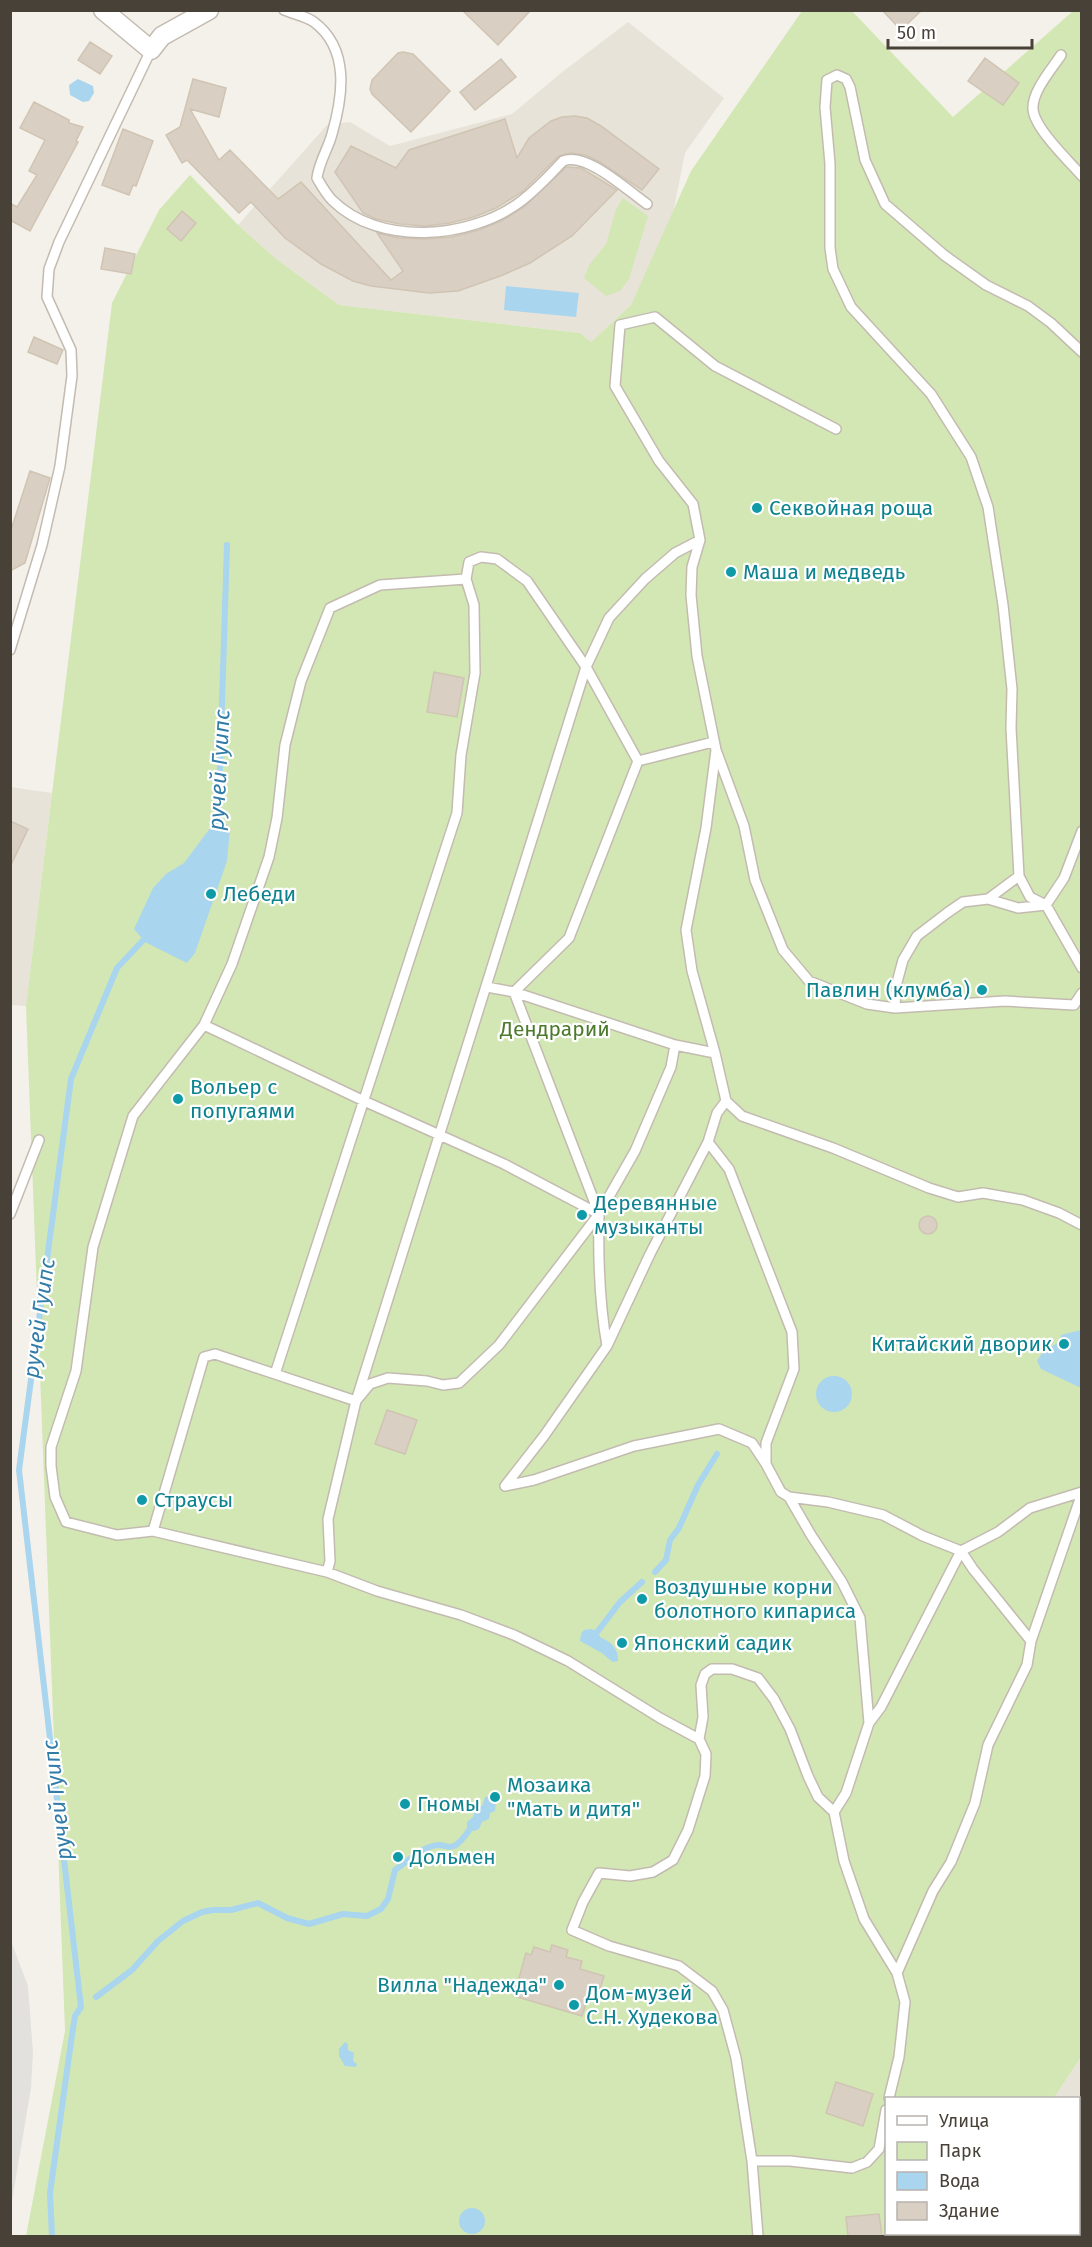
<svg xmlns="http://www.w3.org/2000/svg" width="1092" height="2247" viewBox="0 0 1092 2247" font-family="'Fira Sans',sans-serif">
<rect width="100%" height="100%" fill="#f4f1ea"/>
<!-- residential -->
<path fill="#e8e3d9" d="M 628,22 L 724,98 L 685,153 L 672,218 L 631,305 L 591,342 L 580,333 L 339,305 L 275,258 L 238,225 L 327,125 L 350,122 L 390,146 L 512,114 L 561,73 Z
M 10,787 L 52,793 L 26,1006 L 11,1005 Z
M 1081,2057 L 1081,2236 L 1066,2236 L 1063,2234 L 1078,2234 L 1078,2098 L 1054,2098 Z"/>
<!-- green -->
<path fill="#d3e7b5" d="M 802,11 L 852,11 L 953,117 L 1073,11 L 1081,11 L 1081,2057 L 1054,2098 L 886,2098 L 886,2234 L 1063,2234 L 1066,2236 L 26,2236 L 65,2031 L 26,1006 L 112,303 L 159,210 L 190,175 L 238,225 L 275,258 L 339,305 L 580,333 L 591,342 L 631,305 L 691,171 Z
M 623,198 L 648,216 L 629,279 L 620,291 L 606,296 L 584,278 L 589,265 L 606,244 L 616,209 Z"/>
<!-- parking -->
<path fill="#e3e1de" d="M 11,1941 L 28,1986 L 33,2053 L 31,2088 L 11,2207 Z"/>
<!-- water -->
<path fill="#a9d5ee" d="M 78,79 L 93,86 L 94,93 L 89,101 L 83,102 L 70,95 L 69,85 Z
M 506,286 L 579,293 L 576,317 L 504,310 Z
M 224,821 L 230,829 L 227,861 L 195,953 L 187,963 L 145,942 L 134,929 L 153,888 L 166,874 L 184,863 L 214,823 Z
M 1081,1330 L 1082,1331 L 1081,1388 L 1041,1369 L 1037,1361 L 1047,1345 L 1051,1347 L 1060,1341 L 1061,1335 Z
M816 1394a18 18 0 1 1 36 0a18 18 0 1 1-36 0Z
M 591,1629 L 598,1631 L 600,1637 C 611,1642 618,1647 618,1661 L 613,1662 C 608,1659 604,1654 600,1652 C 593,1648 587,1645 580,1641 L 581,1634 L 584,1630 Z
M 485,1797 L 488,1797 L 496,1802 L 495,1811 L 490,1813 L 489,1819 L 482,1822 L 479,1829 L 474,1831 L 467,1827 L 467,1822 L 473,1817 L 476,1807 L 482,1806 Z
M 345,2042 L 348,2044 L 348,2050 L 354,2053 L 353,2061 L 357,2064 L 356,2067 L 345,2066 L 339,2056 L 339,2049 Z
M459 2221a13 13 0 1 1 26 0a13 13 0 1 1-26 0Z"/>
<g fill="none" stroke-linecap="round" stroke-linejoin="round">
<!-- stream -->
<path stroke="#a9d5ee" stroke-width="6" d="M 218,829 L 227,545
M 655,1572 L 666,1560 L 670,1540 L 679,1528 L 698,1485 L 717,1454
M 598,1631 L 620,1602 L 642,1582
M 96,1997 L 132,1970 L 158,1941 L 183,1921 L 202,1912 L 213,1910 L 231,1910 L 258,1903 L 287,1918 L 309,1924 L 343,1914 L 367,1916 L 381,1909 L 388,1899 L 395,1870 C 405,1863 416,1853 427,1848 C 450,1837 447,1862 470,1829
M 52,2236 L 50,2193 L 72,2035 L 75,2016 L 81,2007 L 19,1470 L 71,1079 L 117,968 L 149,934"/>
</g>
<!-- building -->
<path fill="#d9cfc3" stroke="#d0c4b3" stroke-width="1.5" d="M 462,10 L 531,10 L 498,45 Z
M 882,10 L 922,10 L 901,30 Z
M 90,42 L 112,56 L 100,74 L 78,60 Z
M 403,52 L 413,54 L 450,91 L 411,132 L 372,94 L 370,89 L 372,80 L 398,53 Z
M 985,58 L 1019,83 L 1003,105 L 968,81 Z
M 501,59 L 516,77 L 475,110 L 460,92 Z
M 193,79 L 226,88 L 219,117 L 190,109 L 219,160 L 230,150 L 278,199 L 301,182 L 391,280 L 403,271 L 377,233 L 398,238 L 425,239 L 452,237 L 479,230 L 503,220 L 524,207 L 566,167 L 581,168 L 617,190 L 572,236 L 530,263 L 503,275 L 458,291 L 429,293 L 371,286 L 353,281 L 321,264 L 285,238 L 251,202 L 239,213 L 187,160 L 182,163 L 166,135 L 180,127 Z
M 34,102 L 69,120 L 69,123 L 83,127 L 76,141 L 78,142 L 30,231 L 10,220 L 10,203 L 17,207 L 37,175 L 29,171 L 45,140 L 20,128 Z
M 575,116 L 587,118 L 601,126 L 659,169 L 642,190 L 598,161 L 585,155 L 571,153 L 559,156 L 522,192 L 496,208 L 474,217 L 450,223 L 425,226 L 400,224 L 376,219 L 363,213 L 335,172 L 351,146 L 396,168 L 409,150 L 505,119 L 517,158 L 529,138 L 551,121 L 562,117 Z
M 123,129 L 153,141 L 136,186 L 133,185 L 129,195 L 102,185 Z
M 182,211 L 196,223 L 181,241 L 167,229 Z
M 105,248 L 135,254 L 131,274 L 101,269 Z
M 34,337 L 63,350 L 57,364 L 28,352 Z
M 30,471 L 50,478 L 25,563 L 10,571 L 10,533 Z
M 434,672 L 464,678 L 457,717 L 427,712 Z
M 10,821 L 28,829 L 10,867 Z
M919 1225a9 9 0 1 1 18 0a9 9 0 1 1-18 0Z
M 387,1410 L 417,1420 L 405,1454 L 375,1444 Z
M 552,1945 L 568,1950 L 566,1957 L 582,1961 L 580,1969 L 604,1976 L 598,1996 L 589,1994 L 582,2016 L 514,1996 L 526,1953 L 531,1955 L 534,1947 L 550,1952 Z
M 836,2082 L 873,2094 L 863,2126 L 826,2113 Z
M 879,2214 L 882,2236 L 848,2236 L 846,2217 Z"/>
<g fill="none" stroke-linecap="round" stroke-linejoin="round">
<!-- lane casing -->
<g stroke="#c3bbb0" stroke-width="12">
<path id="lane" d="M 284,10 C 293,14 306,16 314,22 C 350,49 343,96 332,134 C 328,149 319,162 317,178 C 321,185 326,194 332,200 C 379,247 470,239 520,202 C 536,190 550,175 563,161 C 586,151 628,191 647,204
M 1061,55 C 1052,69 1032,91 1033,109 C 1034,128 1069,161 1082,176
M 836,429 L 715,366 L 655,317 L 620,325 L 615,386 L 659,461 L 693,504 L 700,540 L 692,567 L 691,595 L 697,656 L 716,750 L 706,828 L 686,930 L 692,971 L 715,1053 L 726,1101 L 742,1116 L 833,1148 L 929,1188 L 958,1197 L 983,1193 L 1023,1200 L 1059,1213 L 1082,1225
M 466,579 L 380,585 L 330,608 L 301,681 L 285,745 L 277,818 L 269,857 L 232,964 L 204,1025 L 133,1116 L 93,1247 L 76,1371 L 51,1447 L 51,1466 L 55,1497 L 66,1522 L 117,1535 L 153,1531 L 327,1572 L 377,1591 L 461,1615 L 514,1635 L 568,1661 L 660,1718 L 699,1739 L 706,1754 L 705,1776 L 688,1830 L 673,1860 L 653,1872 L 630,1876 L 599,1873 L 583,1902 L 572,1930 L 609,1946 L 679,1966 L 712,1991 L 723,2010 L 736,2058 L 752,2161 L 758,2236
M 10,650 L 42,545 L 60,466 L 72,376 L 71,350 L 47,297 L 49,269 L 59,242 L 151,50
M 716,750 L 744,826 L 755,880 L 783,950 L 809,981 L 867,1004 L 895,1008 L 1005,1001 L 1074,1005 L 1082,993
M 1082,831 L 1064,878 L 1046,905 L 1082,968
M 988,899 L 1019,876
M 1046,905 L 1030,897 L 1019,876 L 1011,728 L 1012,689 L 1003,605 L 988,507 L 971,457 L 931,394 L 851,307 L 833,269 L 830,248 L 830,164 L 825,107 L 827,80 L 837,75 L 846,79 L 850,87 L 865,160 L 885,204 L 944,255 L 986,285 L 1028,306 L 1051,323 L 1082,352
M 487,987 L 514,992 L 599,1214
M 895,1008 L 896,986 L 903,960 L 917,936 L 947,913 L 963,902 L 988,899 L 1018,908 L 1046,905
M 204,1025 L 364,1101 L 504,1164 L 599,1214 C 598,1258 599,1301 607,1346
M 675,1045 L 514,992 L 569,938 L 638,761 L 713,742
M 726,1101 L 717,1113 L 708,1142 L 729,1169 L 792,1332 L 794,1369 L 766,1443 L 766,1464 L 781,1492 L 789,1497 L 811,1535 L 842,1582 L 860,1618 L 869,1723 L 846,1793 L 834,1812
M 10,1214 L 39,1140
M 275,1374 L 457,813 L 461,755 L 475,673 L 474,605 L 466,579 L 469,562 L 481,557 L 497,559 L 527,581 L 586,667 L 638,761
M 505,1486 L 544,1436 L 607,1346 L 650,1254 L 708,1142
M 505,1486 L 534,1480 L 634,1446 L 719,1429 L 752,1443 L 766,1464
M 789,1497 L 828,1502 L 883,1515 L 923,1536 L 961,1551 L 881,1707 L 869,1723
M 153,1531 L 204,1357 L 215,1354 L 356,1401 L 370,1384 L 388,1378 L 427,1381 L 443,1385 L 459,1383 L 499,1345 L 599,1214 L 635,1151 L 671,1067 L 675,1045 L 715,1053
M 327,1572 L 330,1561 L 328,1519 L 356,1401 L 586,667 L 609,618 L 645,579 L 675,553 L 700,540
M 1031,1641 L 1082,1493
M 699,1739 L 703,1717 L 701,1685 L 705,1674 L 712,1669 L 732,1669 L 758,1678 L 774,1699 L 790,1729 L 808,1776 L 818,1797 L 834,1812 L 844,1861 L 864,1919 L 897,1973
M 889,2098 L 899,2057 L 905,2002 L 897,1973 L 933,1891 L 951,1862 L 975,1803 L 988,1745 L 1027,1665 L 1031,1641 L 973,1569 L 961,1551 L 998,1532 L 1030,1508 L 1082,1492
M 752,2161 L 790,2161 L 852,2168 L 867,2162 L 879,2149 L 886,2110"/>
</g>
<!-- street casing -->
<g stroke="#c3bbb0" stroke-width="21">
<path id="street" d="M 103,10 L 151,50 L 162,36 L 209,10"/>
</g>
<!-- lane -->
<use href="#lane" stroke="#fff" stroke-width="9"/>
<!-- street -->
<use href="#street" stroke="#fff" stroke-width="18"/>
</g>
<!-- markers -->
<g fill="#0f9aa8" stroke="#fff" stroke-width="2">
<circle cx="757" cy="508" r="6"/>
<circle cx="731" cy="572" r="6"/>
<circle cx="211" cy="894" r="6"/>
<circle cx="982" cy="990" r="6"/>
<circle cx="178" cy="1099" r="6"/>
<circle cx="582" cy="1215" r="6"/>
<circle cx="1064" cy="1344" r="6"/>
<circle cx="142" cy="1500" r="6"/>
<circle cx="642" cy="1599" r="6"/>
<circle cx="622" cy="1643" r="6"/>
<circle cx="495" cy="1797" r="6"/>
<circle cx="405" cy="1804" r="6"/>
<circle cx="398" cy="1857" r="6"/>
<circle cx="559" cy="1985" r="6"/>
<circle cx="574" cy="2005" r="6"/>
</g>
<g text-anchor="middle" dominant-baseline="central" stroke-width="4.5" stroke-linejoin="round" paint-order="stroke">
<!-- culture labels -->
<g font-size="21" fill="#0d838f" stroke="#fff" text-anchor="start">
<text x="769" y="508">Секвойная роща</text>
<text x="743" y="572">Маша и медведь</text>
<text x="223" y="894">Лебеди</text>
<text x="970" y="990" text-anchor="end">Павлин (клумба)</text>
<text x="190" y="1087">Вольер с<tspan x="190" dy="24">попугаями</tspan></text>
<text x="594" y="1203">Деревянные<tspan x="594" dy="24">музыканты</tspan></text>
<text x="1052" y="1344" text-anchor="end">Китайский дворик</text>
<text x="154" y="1500">Страусы</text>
<text x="654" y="1587">Воздушные корни<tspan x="654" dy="24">болотного кипариса</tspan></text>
<text x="634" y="1643">Японский садик</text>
<text x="507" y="1785">Мозаика<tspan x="507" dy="24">"Мать и дитя"</tspan></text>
<text x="417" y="1804">Гномы</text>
<text x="410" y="1857">Дольмен</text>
<text x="547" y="1985" text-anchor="end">Вилла "Надежда"</text>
<text x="586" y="1993">Дом-музей<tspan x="586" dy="24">С.Н. Худекова</tspan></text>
</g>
<!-- park labels -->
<g font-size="21" fill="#4d792d" stroke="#fff">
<text x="555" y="1029">Дендрарий</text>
</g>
<!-- water labels -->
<g font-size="22" font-style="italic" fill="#327ca9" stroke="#fff">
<text transform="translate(219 770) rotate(-87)">ручей Гуипс</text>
<text transform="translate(39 1318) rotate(-82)">ручей Гуипс</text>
<text transform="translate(57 1800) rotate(-97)">ручей Гуипс</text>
</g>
</g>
<!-- border -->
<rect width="1092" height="2247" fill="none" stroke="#484138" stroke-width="24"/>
<!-- legend -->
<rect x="885" y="2097" width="195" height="138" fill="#ffffff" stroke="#b6b3af" stroke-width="1.5"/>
<rect x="897" y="2116" width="30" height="9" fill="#ffffff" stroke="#b6b3af" stroke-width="1.5"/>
<text x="939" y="2127" font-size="18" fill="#484138">Улица</text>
<rect x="897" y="2142" width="30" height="18" fill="#d3e7b5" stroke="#b6b3af" stroke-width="1.5"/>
<text x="939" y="2157" font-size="18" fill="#484138">Парк</text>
<rect x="897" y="2172" width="30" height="18" fill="#a9d5ee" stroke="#b6b3af" stroke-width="1.5"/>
<text x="939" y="2187" font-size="18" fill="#484138">Вода</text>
<rect x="897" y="2202" width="30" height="18" fill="#d9cfc3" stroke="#b6b3af" stroke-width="1.5"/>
<text x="939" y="2217" font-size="18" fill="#484138">Здание</text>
<!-- scale -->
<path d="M888 39v9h144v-9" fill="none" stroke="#484138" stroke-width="3"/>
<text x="897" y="39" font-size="18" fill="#484138" stroke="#ffffff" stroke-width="4.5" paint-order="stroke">50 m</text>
</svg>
